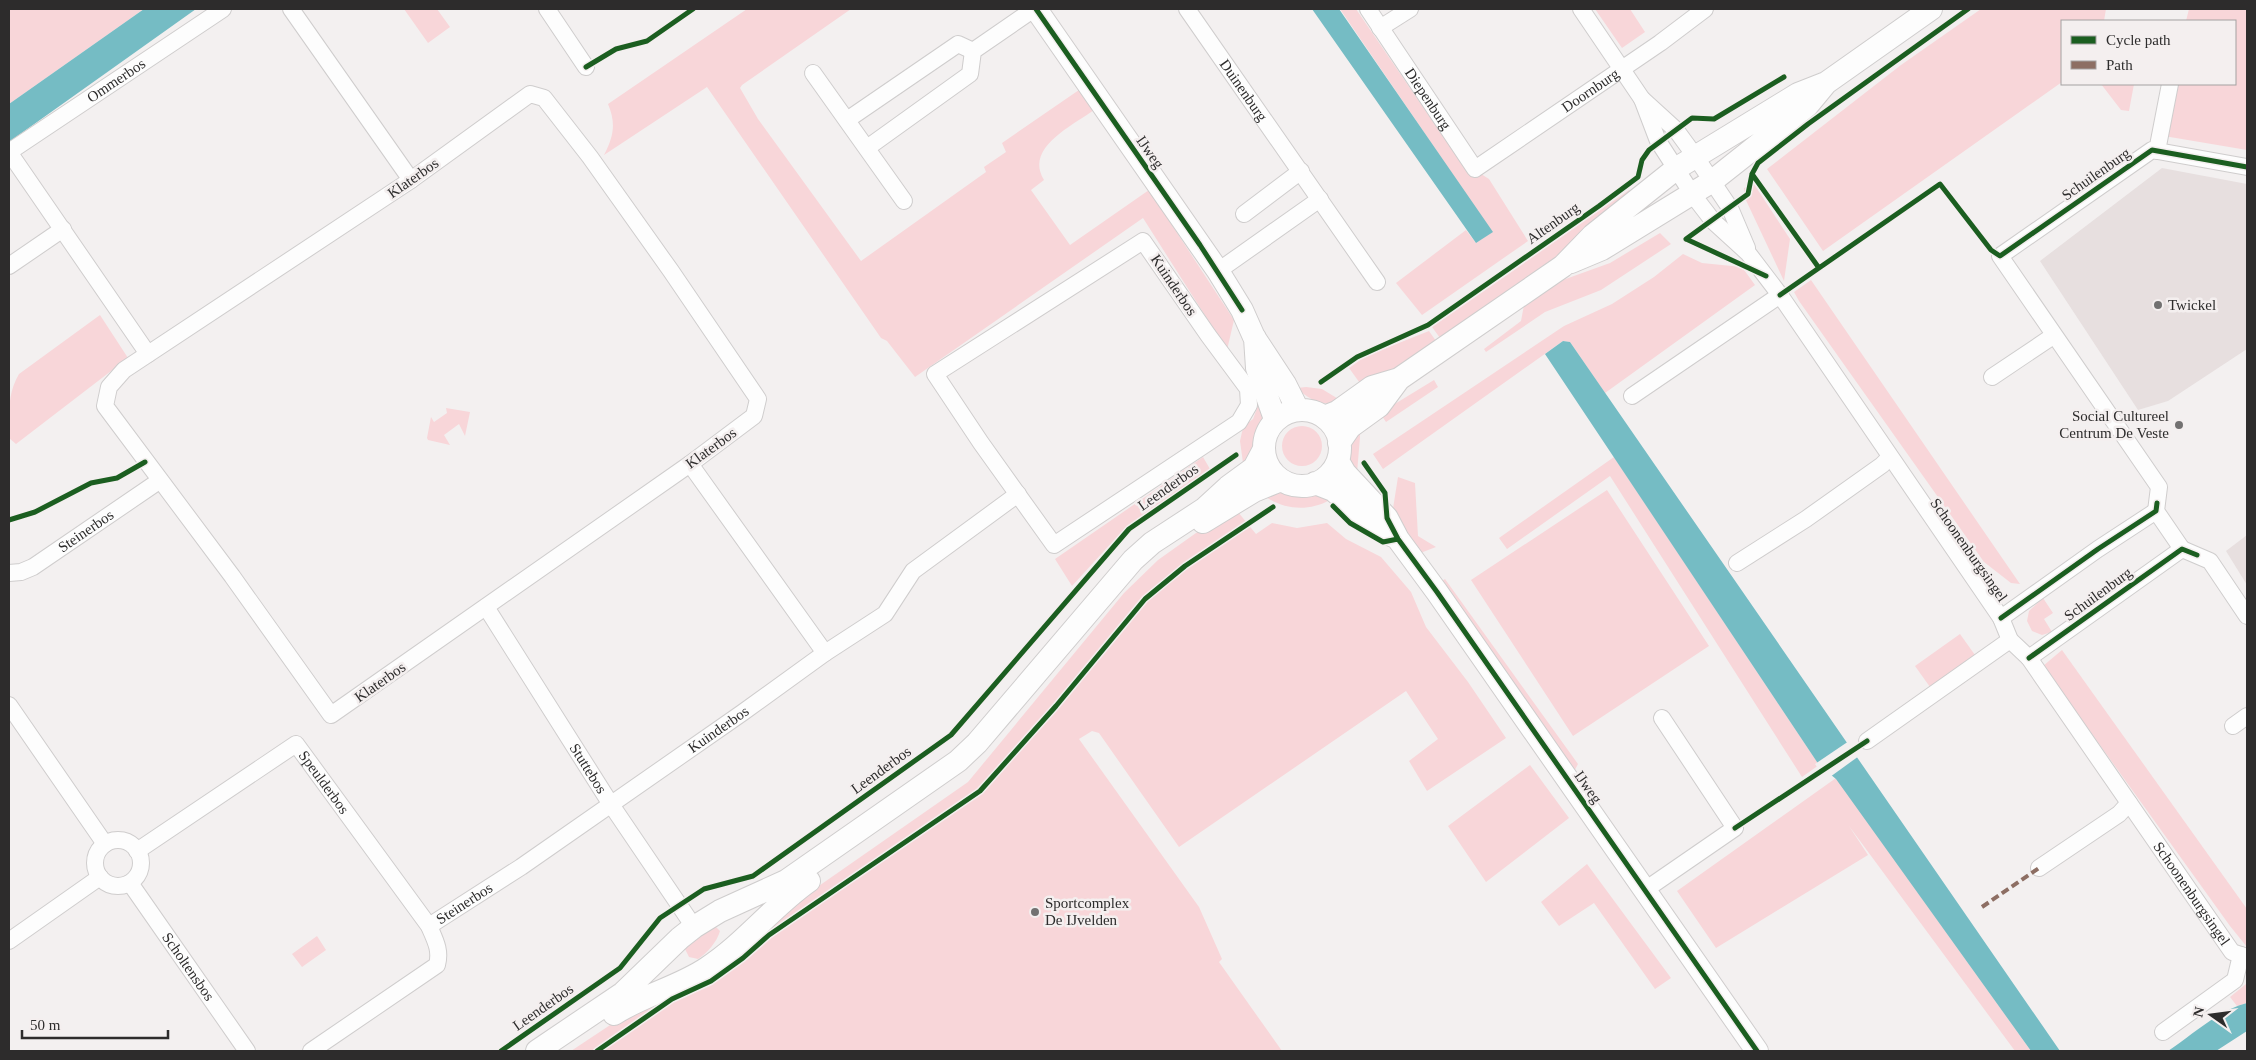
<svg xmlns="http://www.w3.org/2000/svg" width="2256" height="1060" viewBox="0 0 2256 1060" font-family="Georgia,serif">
<rect width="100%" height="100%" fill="#f3f0f0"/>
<!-- built -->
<path fill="#e7dfdf" d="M 2162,168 L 2247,184 L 2247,349 L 2168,401 L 2138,410 L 2040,261 Z
M 2247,535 L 2247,585 L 2226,551 Z"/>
<!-- green -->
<path fill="#f8d6d9" d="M 9,9 L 144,9 L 9,104 Z
M 404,9 L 437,9 L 450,27 L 428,43 Z
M 747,9 L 851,9 L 742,85 L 740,88 L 758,119 L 861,261 L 986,172 L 984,167 L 1006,152 L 1002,143 L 1079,90 L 1094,110 C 1072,126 1024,148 1044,180 L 1031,190 L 1070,245 L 1149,190 L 1234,320 L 1227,350 L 1143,218 L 915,377 L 887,341 L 881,338 L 707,87 L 604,155 C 614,136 616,123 608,104 Z
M 1340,9 L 1356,9 L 1459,160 L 1489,179 L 1528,241 L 1422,315 L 1396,283 L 1466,230 L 1476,243 L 1492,232 Z
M 1595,9 L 1630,9 L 1645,32 L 1622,48 Z
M 1981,9 L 2106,9 L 2104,21 L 2062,21 L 2062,82 L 1823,251 L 1767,169 L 1901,65 Z
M 2189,9 L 2247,9 L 2247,150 L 2164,136 L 2174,84 L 2235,84 L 2235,21 L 2186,21 Z
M 2101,84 L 2134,84 L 2129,111 L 2121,110 Z
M 1754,184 L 1790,239 L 1784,281 L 1744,196 L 1744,188 Z
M 1629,190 L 1634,195 L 1549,264 L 1440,338 L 1432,327 Z
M 1660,233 L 1671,244 L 1601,290 L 1545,312 L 1486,352 L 1484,349 L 1521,321 L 1524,305 L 1560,281 L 1610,263 Z
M 1683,254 L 1702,263 L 1742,267 L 1755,285 L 1605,393 L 1570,342 L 1563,341 L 1383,469 L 1373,454 L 1564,326 L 1612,304 L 1654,277 Z
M 1811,280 L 2020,584 L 2011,583 L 1984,562 L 1799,301 L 1794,292 Z
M 100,315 L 128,358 L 16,444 L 9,438 C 9,416 7,394 19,374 Z
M 1429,331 L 1436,341 L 1400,366 L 1362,386 L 1349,368 L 1366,356 Z
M 1434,380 L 1438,387 L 1386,422 L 1380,413 Z
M 1306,387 L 1322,389 L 1340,400 C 1324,408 1309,400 1297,388 Z
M 1259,403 L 1264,416 L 1252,451 L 1243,463 L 1240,441 L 1242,432 L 1244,426 L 1253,419 Z
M 446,408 L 470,412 L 465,436 L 459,424 L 444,435 L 450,445 L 428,440 L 427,438 L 431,417 L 434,422 L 447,413 Z
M1282 446a20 20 0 1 1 40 0a20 20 0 1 1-40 0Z
M 1360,432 L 1360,437 L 1357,473 C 1346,454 1348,449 1360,432 Z
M 1203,457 L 1210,469 L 1126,527 L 1072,586 L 1055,559 Z
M 1614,457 L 1819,765 L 1802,777 L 1610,476 L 1507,549 L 1499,538 Z
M 1398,477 L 1415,483 L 1418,536 L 1436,547 L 1415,555 L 1391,521 Z
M 1607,490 L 1709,646 L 1573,736 L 1471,580 Z
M 1280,491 C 1297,495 1314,493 1330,500 C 1308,512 1283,510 1263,495 Z
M 1238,512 L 1256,534 L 1272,523 L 1297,528 L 1327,523 L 1346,539 L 1381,557 L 1411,592 L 1426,627 L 1468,682 L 1506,738 L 1427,791 L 1409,761 L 1438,739 L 1406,691 L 1179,847 L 1099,733 L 1092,731 L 1079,739 L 1199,907 L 1222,959 L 1219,962 L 1282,1051 L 571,1051 L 803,897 L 968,782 L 1124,593 L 1158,560 L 1196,533 Z
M 1445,579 L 1578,764 L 1570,779 L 1435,586 Z
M 2043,598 L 2053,613 L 2044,619 L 2052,632 L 2042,635 L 2032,631 L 2027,621 L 2029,611 Z
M 1960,634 L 1975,655 L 1930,687 L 1915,666 Z
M 2062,650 L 2247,909 L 2247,947 L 2230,926 L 2043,666 Z
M 1530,765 L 1569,818 L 1486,882 L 1448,826 Z
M 1836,778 L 2031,1051 L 2015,1051 L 1849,826 L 1868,855 L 1716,948 L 1677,891 Z
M 1587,864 L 1671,978 L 1655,989 L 1594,903 L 1559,926 L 1541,902 Z
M 715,926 L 720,931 C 717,942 707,953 698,959 L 689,957 L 684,947 Z
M 317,936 L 326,950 L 302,967 L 292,954 Z
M 2247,970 L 2247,1003 L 2237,1006 L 2230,997 L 2246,984 Z"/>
<!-- water -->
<path fill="#75bcc4" d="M 144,9 L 196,9 L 9,142 L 9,104 Z
M 1312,9 L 1339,9 L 1493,232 L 1476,243 Z
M 1563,341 L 1570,342 L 2060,1051 L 2031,1051 L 1836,779 L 1819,765 L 1545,354 Z
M 2247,1003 L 2247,1031 L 2216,1051 L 2168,1051 C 2192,1035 2219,1010 2247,1003 Z"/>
<!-- pier -->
<path fill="#f3f0f0" d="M 1849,741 L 1859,756 L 1830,777 L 1817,767 L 1815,764 Z"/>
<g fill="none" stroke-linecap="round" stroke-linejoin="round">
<!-- street casing -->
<g stroke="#cfcdcd" stroke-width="18">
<g id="street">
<path d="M 291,9 L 411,180"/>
<path d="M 547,9 L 586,67"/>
<path id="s1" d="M 1187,9 L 1377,282"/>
<path id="s2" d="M 1368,9 L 1475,169 L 1660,43 L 1705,9"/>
<path d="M 1581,9 L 1642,99 L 1676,130 L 1695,156 L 1730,208 L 1747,248"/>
<path d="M 1380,28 L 1410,9"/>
<path d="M 813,73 L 904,201"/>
<path d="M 530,94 L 544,98 L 590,157 L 671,271 L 758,399 L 754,416 L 690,464 L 331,715 L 232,576 L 105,406 L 109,387 L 124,370 L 411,180 Z"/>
<path id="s3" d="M 1642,99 L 1658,141 L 1693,195 L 1713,221 L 1748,253 L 1780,295 L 2001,618 L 2010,640 L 2029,658 L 2232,952 L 2247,957"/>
<path d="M 847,120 L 958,44 L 973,51"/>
<path d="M 867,148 L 970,74 L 973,51 L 1034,9"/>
<path d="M 2157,151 L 2170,84"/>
<path d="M 1244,214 L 1301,171"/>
<path d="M 1143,241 L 1208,335 L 1248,389 L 1249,405 L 1239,422 L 1054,545 L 981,443 L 935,374 Z"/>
<path d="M 9,266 L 63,229"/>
<path d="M 1218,271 L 1320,199"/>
<path id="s4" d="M 148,354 L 9,152 L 223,9"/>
<path d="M 1992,377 L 2053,336"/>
<path d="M 1632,396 L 1780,295"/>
<path d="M 690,464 L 825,653"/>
<path d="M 2182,549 L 2156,511 L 2159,487 L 2000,256 L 2152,150 L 2247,167"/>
<path d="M 2182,549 L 2210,561 L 2247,616"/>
<path d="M 1737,563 L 1806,519 L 1882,465 L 1890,457"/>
<path id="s5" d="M 9,573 L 21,572 L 33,567 L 159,481"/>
<path id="s6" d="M 486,607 L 610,803 L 694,927"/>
<path d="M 2001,618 L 2098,549 L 2156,511"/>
<path d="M 2029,658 L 2182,549"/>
<path d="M 9,705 L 105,844"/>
<path d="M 2233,726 L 2247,716"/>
<path d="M 1867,741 L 2010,640"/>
<circle cx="118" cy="863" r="23"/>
<path id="s7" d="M 137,851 L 296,744 L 429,926 C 435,940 441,950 437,965 L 311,1051"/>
<path d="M 2039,868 L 2119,814 L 2129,803"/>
<path id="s8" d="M 130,883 L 247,1051"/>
<path d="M 1645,890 L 1735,828 L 1662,718"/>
<path id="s9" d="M 429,926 L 521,867 L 742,713 L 825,653 L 885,614 L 913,571 L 1018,494"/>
<path d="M 9,941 L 100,877"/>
<path d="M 2163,1032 L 2235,980 L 2241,955"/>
</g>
</g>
<!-- secondary casing -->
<g stroke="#cfcdcd" stroke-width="24">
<path id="secondary" d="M 1036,9 L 1218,271 L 1242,310 L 1254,337 L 1285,384 L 1298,410
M 1571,262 L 1602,249 L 1711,182 L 1807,106 L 1826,83 L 1931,9
M 1255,338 L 1257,368 L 1275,419
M1264 448a38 38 0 1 1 76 0a38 38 0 1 1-76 0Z
M 1324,417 L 1337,412 L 1372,387 L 1399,379
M 1339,443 L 1350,427 L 1379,406 L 1399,379 L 1563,266 L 1593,235 L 1677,168 L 1798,94 L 1826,83
M 1338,461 L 1345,473 L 1387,518 L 1398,539 L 1437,592 L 1757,1051
M 1315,483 L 1333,490 L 1371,523 L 1393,536
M 1203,522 L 1254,491 L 1281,480
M 614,1014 C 643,995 679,987 707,968 C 744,944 772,907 809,881
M 537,1051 L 623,993 L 680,938 L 694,927 L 720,911 L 786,881 L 958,761 L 977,743 L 1133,560 L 1152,543 L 1204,509 L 1228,487 L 1254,468 L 1263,451"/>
</g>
<!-- street -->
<use href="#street" stroke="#fdfdfd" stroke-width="16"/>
<!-- secondary -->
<use href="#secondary" stroke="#fdfdfd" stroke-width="22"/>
<!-- quiet -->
<path stroke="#8d6e63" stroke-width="4" stroke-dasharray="8 4" stroke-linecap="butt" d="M 1982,907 L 2039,868"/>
<!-- cycleway casing -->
<g stroke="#f4efef" stroke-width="8">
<path id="cycleway" d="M 1036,9 L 1200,245 L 1242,310
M 586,67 L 616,49 L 647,41 L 693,9
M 1752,174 L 1819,268
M 1686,239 L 1748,194 L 1752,174 L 1758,163 L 1808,124 L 1968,9
M 1686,239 L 1766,276
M 1780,295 L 1940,184 L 1991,250 L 2000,256 L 2152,150 L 2247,167
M 1321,382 L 1357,357 L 1428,325 L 1599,206 L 1638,177 L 1642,160 L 1649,150 L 1692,118 L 1714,119 L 1784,77
M 1364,463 L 1385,493 L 1387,518 L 1398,539 L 1437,592 L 1757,1051
M 1333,506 L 1350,523 L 1383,542 L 1398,539
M 9,520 L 35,512 L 91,483 L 117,478 L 145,462
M 2001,618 L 2098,549 L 2156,511 L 2157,503
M 2029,658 L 2182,549 L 2197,555
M 1735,828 L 1867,741
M 501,1051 L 620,968 L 660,918 L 704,889 L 753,876 L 951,735 L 1129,529 L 1236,455
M 597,1051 L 672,999 L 711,981 L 743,958 L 769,935 L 980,791 L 1056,706 L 1145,599 L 1185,566 L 1273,507"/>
</g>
<!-- cycleway -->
<use href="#cycleway" stroke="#1b5e20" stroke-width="5"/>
</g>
<!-- markers -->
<g fill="#727171" stroke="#f4efef" stroke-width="2">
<circle cx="2158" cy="305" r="5"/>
<circle cx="2179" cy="425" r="5"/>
<circle cx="1035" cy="912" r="5"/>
</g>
<g text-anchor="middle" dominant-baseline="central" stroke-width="5" stroke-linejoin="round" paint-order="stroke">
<!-- street labels -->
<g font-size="15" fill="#2d2c2c" stroke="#f4efef">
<text stroke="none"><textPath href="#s4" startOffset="374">Ommerbos</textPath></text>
<text stroke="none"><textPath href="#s1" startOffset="99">Duinenburg</textPath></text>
<text stroke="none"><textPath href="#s2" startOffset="332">Doornburg</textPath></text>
<text stroke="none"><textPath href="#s2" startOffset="108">Diepenburg</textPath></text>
<text transform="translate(1150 152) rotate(55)">IJweg</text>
<text transform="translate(2096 174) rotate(-35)">Schuilenburg</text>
<text transform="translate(413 178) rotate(-35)">Klaterbos</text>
<text transform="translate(1553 223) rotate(-35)">Altenburg</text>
<text transform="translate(1174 285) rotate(56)">Kuinderbos</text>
<text transform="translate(711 448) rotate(-36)">Klaterbos</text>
<text transform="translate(1168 487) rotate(-35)">Leenderbos</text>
<text stroke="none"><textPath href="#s5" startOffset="89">Steinerbos</textPath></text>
<text transform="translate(1969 550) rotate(55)">Schoonenburgsingel</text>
<text transform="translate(2098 594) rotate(-36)">Schuilenburg</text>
<text transform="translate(380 682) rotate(-35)">Klaterbos</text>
<text stroke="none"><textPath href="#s9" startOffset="350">Kuinderbos</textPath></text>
<text stroke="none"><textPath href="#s6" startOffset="191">Stuttebos</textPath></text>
<text transform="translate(881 770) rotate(-36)">Leenderbos</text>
<text stroke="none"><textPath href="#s7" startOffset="239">Speulderbos</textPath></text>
<text transform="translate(1588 787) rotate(55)">IJweg</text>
<text stroke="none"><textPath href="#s3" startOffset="970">Schoonenburgsingel</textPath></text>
<text stroke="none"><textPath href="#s9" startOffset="42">Steinerbos</textPath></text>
<text stroke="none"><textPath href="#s8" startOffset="102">Scholtensbos</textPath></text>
<text transform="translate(543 1007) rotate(-35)">Leenderbos</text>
</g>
<!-- poi labels -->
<g font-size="15" fill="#2d2c2c" stroke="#f4efef" text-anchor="start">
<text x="2168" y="305">Twickel</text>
<text x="2169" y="416" text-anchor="end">Social Cultureel<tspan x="2169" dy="17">Centrum De Veste</tspan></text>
<text x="1045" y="903">Sportcomplex<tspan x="1045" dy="17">De IJvelden</tspan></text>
</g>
</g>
<!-- border -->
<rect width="2256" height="1060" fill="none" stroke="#2d2c2c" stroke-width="20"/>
<!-- legend -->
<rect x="2061" y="20" width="175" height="65" fill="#f4efef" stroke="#a4a1a1"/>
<rect x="2071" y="36" width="25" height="8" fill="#1b5e20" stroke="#a4a1a1"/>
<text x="2106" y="45" font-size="15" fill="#2d2c2c">Cycle path</text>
<rect x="2071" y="61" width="25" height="8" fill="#8d6e63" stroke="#a4a1a1"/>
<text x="2106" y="70" font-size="15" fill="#2d2c2c">Path</text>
<!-- north arrow -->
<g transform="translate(2211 1015) rotate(284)" stroke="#f4efef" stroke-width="4" paint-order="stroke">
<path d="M0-4L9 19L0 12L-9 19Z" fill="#2d2c2c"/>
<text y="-8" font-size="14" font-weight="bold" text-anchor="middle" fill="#2d2c2c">N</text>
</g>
<!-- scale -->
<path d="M22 1030v8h146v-8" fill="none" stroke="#2d2c2c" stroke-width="2.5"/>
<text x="30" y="1030" font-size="15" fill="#2d2c2c" stroke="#f4efef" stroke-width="4" paint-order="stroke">50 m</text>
</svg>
